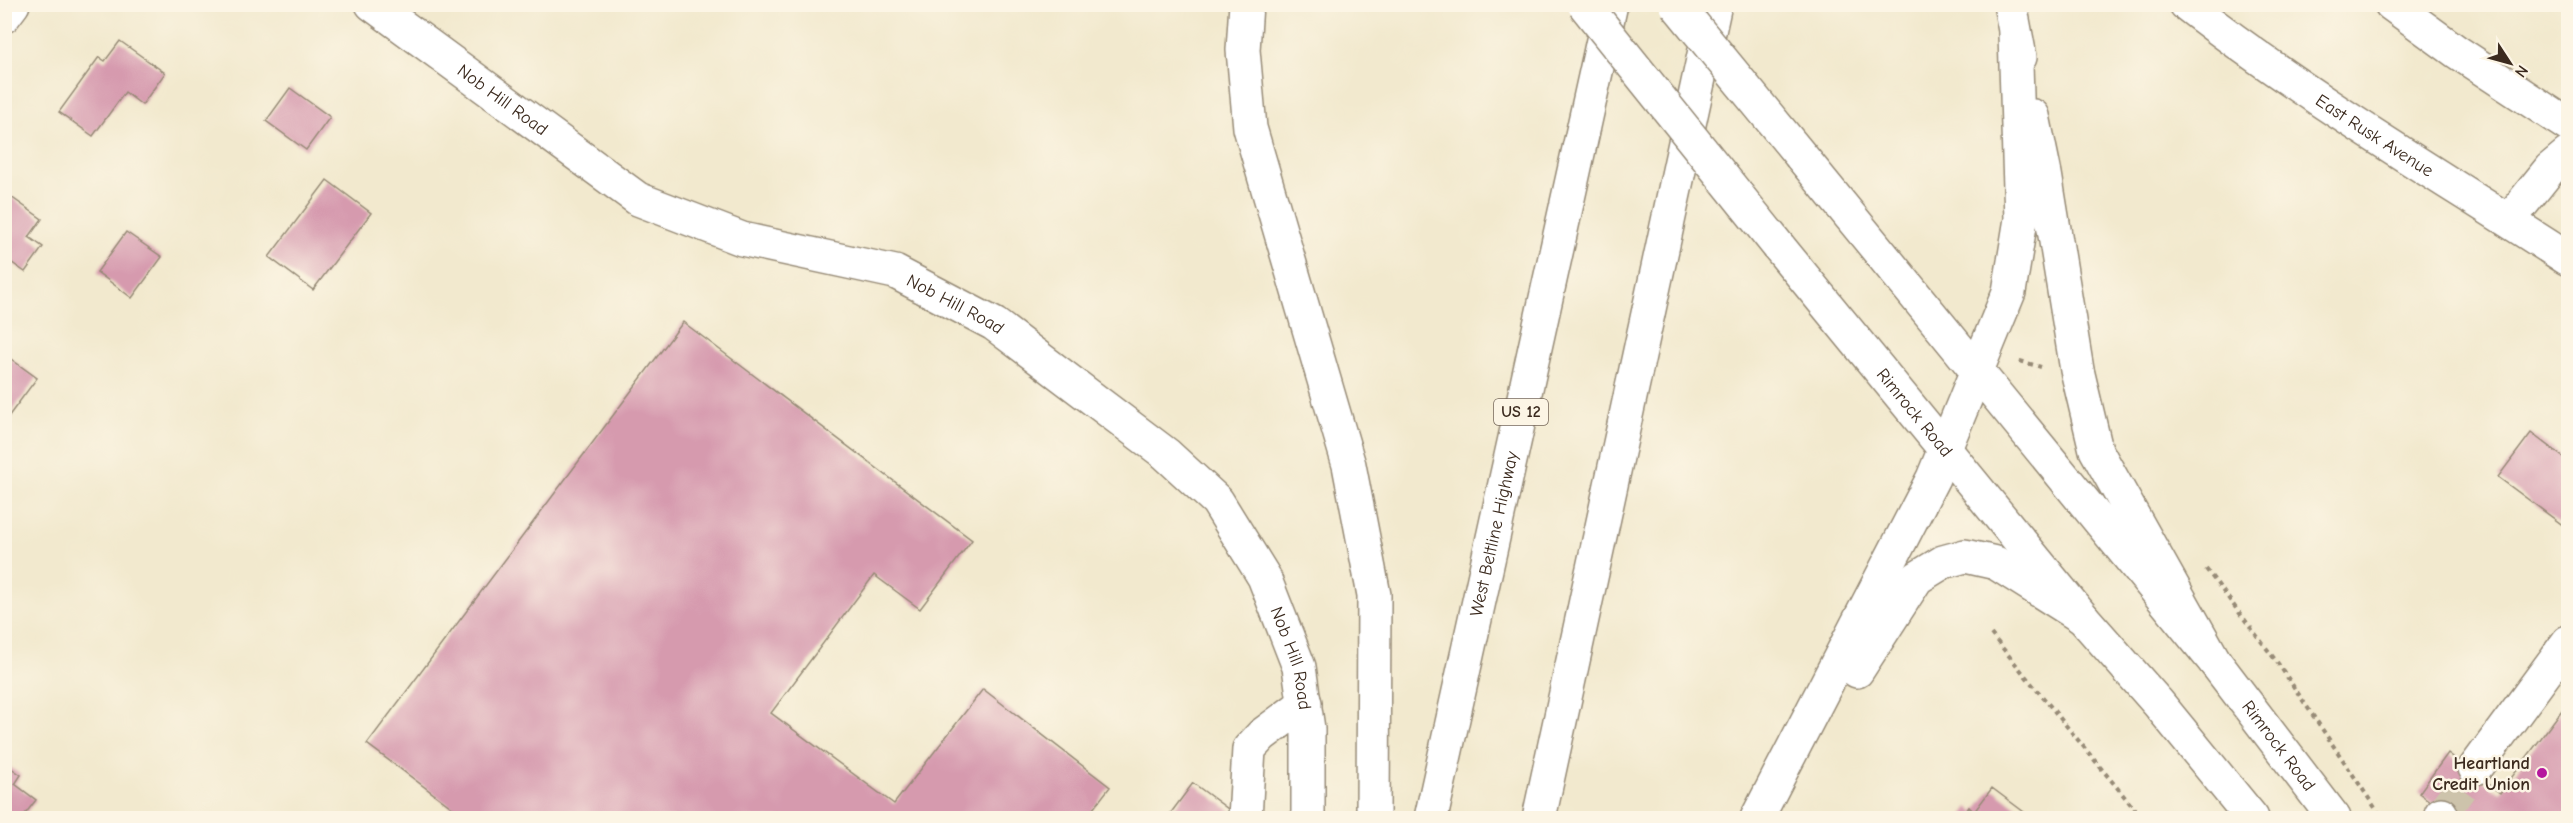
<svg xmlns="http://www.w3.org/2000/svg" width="2573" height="823" viewBox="0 0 2573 823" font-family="'Comic Neue',sans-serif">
<rect width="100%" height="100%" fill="#fcf5e5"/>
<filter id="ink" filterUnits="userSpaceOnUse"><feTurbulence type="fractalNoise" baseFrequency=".0167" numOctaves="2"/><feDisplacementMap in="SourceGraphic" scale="12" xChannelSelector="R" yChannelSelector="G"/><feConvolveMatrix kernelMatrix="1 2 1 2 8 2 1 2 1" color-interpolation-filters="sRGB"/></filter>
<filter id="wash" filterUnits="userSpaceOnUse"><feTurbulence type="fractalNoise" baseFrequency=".008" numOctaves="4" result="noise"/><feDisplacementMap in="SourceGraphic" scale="24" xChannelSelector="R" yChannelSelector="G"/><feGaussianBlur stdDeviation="1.35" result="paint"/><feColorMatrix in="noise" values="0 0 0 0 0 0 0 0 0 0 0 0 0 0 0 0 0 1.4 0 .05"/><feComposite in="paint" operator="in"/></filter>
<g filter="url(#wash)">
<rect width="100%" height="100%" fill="#f2e9ce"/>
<g id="blocks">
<!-- building -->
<path fill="#d69aae" d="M 120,41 L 165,73 L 142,105 L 125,92 L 93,136 L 59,112 L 99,57 L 105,61 Z
M 290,88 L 330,117 L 306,150 L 266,121 Z
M 327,180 L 371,213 L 313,290 L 269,257 Z
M 4,192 L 42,219 L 29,237 L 43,247 L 25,272 L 4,257 Z
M 126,232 L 162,257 L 132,298 L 97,272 Z
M 683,322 L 972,540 L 920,609 L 874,575 L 771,713 L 894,804 L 983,689 L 1110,787 L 1086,818 L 466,818 L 367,744 Z
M 4,354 L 37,378 L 8,417 L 4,415 Z
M 2531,433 L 2568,461 L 2568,529 L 2498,477 Z
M 2568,702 L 2568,818 L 2453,818 L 2419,793 L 2448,753 L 2500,793 Z
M 4,763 L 21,775 L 15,784 L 36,800 L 22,818 L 4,818 Z
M 1193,783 L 1236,815 L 1236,818 L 1167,818 Z
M 1992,788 L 2032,818 L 1961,818 L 1969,807 L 1974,812 Z"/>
</g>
</g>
<g filter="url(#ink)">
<use href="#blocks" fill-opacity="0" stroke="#968a76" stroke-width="1.5"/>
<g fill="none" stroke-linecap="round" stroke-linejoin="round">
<!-- minor-tunnel -->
<path stroke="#cdc3ab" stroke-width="33" stroke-dasharray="33 16" stroke-linecap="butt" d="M 2441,814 L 2475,768"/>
<!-- minor casing -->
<g stroke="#968a76" stroke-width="36">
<g id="minor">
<path id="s1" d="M 372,4 L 638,199 L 742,239 L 895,272 L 994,324 L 1166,454 L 1217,501 L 1264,577 L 1299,667 L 1308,729 L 1308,818"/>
<path id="s2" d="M 2186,4 C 2307,98 2440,176 2568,259"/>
<path d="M 2391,4 L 2457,52 L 2568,125"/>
<path d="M 4,16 L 13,4"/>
<path d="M 2509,220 L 2550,169 L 2568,154"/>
<path d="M 2475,768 L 2568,642"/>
<path d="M 1245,818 L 1249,749 L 1262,735 L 1305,703"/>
<path d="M 2440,818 L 2441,814"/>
</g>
</g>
<!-- major casing -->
<g stroke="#968a76" stroke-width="36">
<g id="major">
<path id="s3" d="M 1801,156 L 2215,662 L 2334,818"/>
<path id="s4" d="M 1779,247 L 2083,618 L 2158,703 L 2252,818"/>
</g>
</g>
<!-- highway casing -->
<g stroke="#968a76" stroke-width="36">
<g id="highway">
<path d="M 1246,4 L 1243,50 L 1250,128 L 1349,465 L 1374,595 L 1373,818"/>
<path d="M 2010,4 L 2020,57"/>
<path d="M 2033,116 L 2045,174 L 2077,370 L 2096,450 L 2215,662"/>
<path d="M 1857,671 L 1917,578 L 1943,562 L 1965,556 L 1996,563 L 2083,618"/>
<path id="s5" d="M 1431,818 L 1611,4"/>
<path d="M 1539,818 L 1715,4"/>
<path d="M 1757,818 L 1933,478 L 2009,292 L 2021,219 L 2015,34"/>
</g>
</g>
<!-- path -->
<path stroke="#968a76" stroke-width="4" stroke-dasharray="4.5 4.5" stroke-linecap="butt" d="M 2020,361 L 2041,367
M 2206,569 L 2277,662 L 2382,818
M 1991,634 L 2142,818"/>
<!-- minor -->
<use href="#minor" stroke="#fff" stroke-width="33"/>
<!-- major -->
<use href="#major" stroke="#fff" stroke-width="33"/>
<!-- highway -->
<use href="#highway" stroke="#fff" stroke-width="33"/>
<!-- major-bridge casing -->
<g stroke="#968a76" stroke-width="36" stroke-linecap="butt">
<path id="major-bridge" d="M 1584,4 L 1779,247
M 1676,4 L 1801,156"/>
</g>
<!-- major-bridge -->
<use href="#major-bridge" stroke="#fff" stroke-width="33"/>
</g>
</g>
<!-- markers -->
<circle fill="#b5179e" stroke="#fcf5e5" stroke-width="2" cx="2542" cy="773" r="6"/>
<g text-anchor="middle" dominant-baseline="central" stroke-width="5" stroke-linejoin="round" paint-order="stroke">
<!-- shield labels -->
<rect fill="#fcf5e5" stroke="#75675a" stroke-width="1.5" x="1494" y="399" width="54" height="26" rx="4.5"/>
<g font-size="16" font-weight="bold" fill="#3b2a1e">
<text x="1521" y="412">US 12</text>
</g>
<!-- street labels -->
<g font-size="18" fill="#3b2a1e" stroke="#fcf5e5">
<text stroke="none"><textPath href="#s1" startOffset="162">Nob Hill Road</textPath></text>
<text stroke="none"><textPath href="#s2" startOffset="230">East Rusk Avenue</textPath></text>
<text stroke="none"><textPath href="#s1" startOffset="666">Nob Hill Road</textPath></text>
<text stroke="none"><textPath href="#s4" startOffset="214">Rimrock Road</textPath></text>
<text stroke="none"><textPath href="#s5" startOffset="291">West Beltline Highway</textPath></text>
<text stroke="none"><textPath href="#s1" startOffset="1170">Nob Hill Road</textPath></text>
<text stroke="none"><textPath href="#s3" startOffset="759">Rimrock Road</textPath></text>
</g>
<!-- poi labels -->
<g font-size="18" font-weight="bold" fill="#3b2a1e" stroke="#fcf5e5" text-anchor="end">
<text x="2530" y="763">Heartland<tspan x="2530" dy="21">Credit Union</tspan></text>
</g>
</g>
<!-- margin -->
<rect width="2573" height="823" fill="none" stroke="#fcf5e5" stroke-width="24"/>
<!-- north arrow -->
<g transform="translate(2510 63) rotate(126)" stroke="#fcf5e5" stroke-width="4.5" paint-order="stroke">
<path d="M0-4.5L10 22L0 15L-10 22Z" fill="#3b2a1e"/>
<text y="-9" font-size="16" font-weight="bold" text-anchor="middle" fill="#3b2a1e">N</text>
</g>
</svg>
